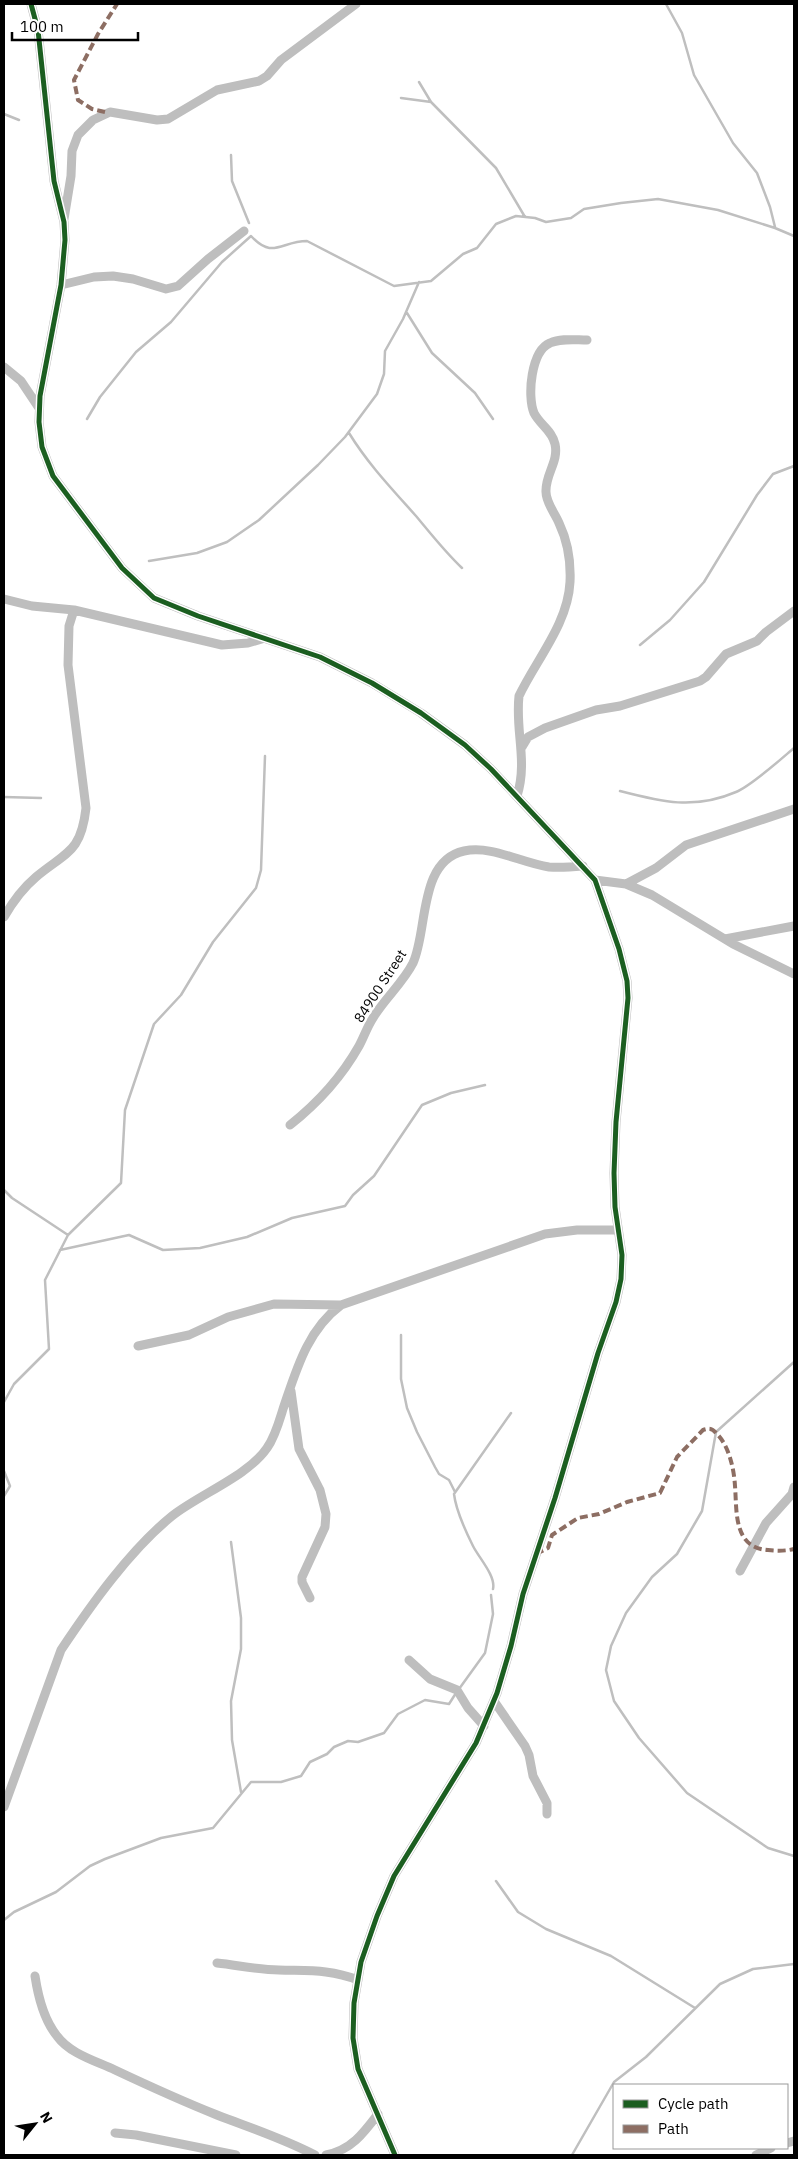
<svg xmlns="http://www.w3.org/2000/svg" width="798" height="2159" viewBox="0 0 798 2159" font-family="'IBM Plex Sans',sans-serif">
<rect width="100%" height="100%" fill="#fff"/>
<g fill="none" stroke-linecap="round" stroke-linejoin="round">
<!-- stream -->
<path stroke="#bfbfbf" stroke-width="2.5" d="M 666,4 L 682,33 L 694,75 L 733,143 L 757,173 L 770,207 L 775,227
M 419,82 L 431,102 L 496,168 L 525,217
M 401,98 L 431,102
M 4,114 L 19,120
M 231,155 L 232,181 L 249,223
M 407,313 L 432,353 L 475,393 L 493,419
M 87,419 L 100,397 L 136,352 L 171,322 L 222,262 L 251,236 C 273,260 281,241 307,241 L 394,286 L 431,281 L 463,254 L 477,248 L 496,224 L 516,216 L 535,218 L 546,222 L 571,218 L 584,209 L 621,203 L 658,199 L 718,210 L 775,228 L 794,236
M 349,433 C 368,464 392,489 416,516 C 431,534 445,552 462,568
M 149,561 L 197,553 L 227,542 L 259,520 L 318,465 L 345,437 L 377,394 L 384,374 L 385,351 L 403,319 L 419,282
M 640,645 L 670,620 L 704,582 L 757,495 L 773,474 L 794,466
M 620,791 C 662,802 694,810 736,792 C 751,786 781,759 794,748
M 4,797 L 41,798
M 4,1190 L 12,1198 L 68,1235
M 60,1250 L 129,1235 L 163,1250 L 200,1248 L 247,1237 L 292,1218 L 345,1206 L 353,1195 L 374,1176 L 422,1105 L 451,1093 L 485,1085
M 401,1335 L 401,1379 L 407,1408 L 417,1432 L 435,1467 L 439,1474 L 449,1480 L 455,1492
M 794,1362 L 716,1432 L 702,1511 L 677,1554 L 652,1577 L 626,1613 L 611,1646 L 606,1670 L 614,1701 L 639,1738 L 687,1793 L 768,1848 L 794,1856
M 4,1402 L 14,1384 L 49,1349 L 45,1280 L 68,1235 L 121,1183 L 125,1110 L 154,1024 L 181,995 L 213,942 L 256,888 L 261,870 L 265,756
M 4,1471 L 10,1486 L 4,1496
M 231,1542 L 241,1618 L 241,1649 L 231,1701 L 232,1740 L 241,1792
M 493,1589 C 496,1576 479,1558 473,1546 C 465,1530 456,1511 454,1494 L 511,1413
M 459,1689 L 485,1653 L 493,1614 L 491,1595
M 496,1881 L 518,1912 L 546,1929 L 611,1956 L 695,2008
M 4,1920 L 14,1912 L 56,1892 L 90,1866 L 105,1859 L 161,1838 L 213,1828 L 251,1782 L 281,1782 L 301,1776 L 310,1762 L 327,1754 L 334,1747 L 348,1741 L 358,1742 L 384,1733 L 398,1714 L 425,1700 L 449,1704 L 456,1693
M 572,2155 L 614,2082 L 646,2057 L 720,1984 L 753,1969 L 794,1964"/>
<!-- minor -->
<path stroke="#bebebe" stroke-width="9" d="M 31,4 L 38,30 L 54,181 L 64,222 L 65,240 L 61,285 L 40,396 L 39,422 L 42,447 L 53,476 L 122,568 L 154,598 L 198,616 L 320,657 L 372,683 L 421,713 L 465,745 L 491,769 L 595,880 L 619,949 L 627,981 L 628,998 L 616,1122 L 614,1173 L 615,1207 L 622,1255 L 621,1279 L 616,1302 L 598,1353 L 555,1498 L 523,1594 L 511,1646 L 497,1693 L 476,1743 L 394,1876 L 377,1916 L 361,1962 L 354,2003 L 353,2038 L 358,2069 L 395,2155
M 64,219 L 71,176 L 72,151 L 78,135 L 93,120 L 110,112 L 157,120 L 168,119 L 217,90 L 259,81 L 267,76 L 281,60 L 356,4
M 61,285 L 94,277 L 113,276 L 133,279 L 166,289 L 178,286 L 208,259 L 244,231
M 4,367 L 21,381 L 39,408
M 4,599 L 32,606 L 74,610 L 222,645 L 248,643 L 265,638
M 522,747 L 528,737 L 545,728 L 596,710 L 620,706 L 700,681 L 706,677 L 726,654 L 757,641 L 766,632 L 794,611
M 517,796 C 528,761 515,731 519,696 C 536,660 568,624 570,582 C 571,561 568,542 559,523 C 555,513 546,503 546,492 C 545,474 559,462 555,444 C 552,430 540,425 534,413 C 527,396 531,351 550,343 C 561,338 575,340 587,340
M 595,880 L 626,884 L 652,895 L 733,944 L 794,974
M 626,884 L 656,868 L 686,845 L 794,809
M 4,917 C 12,903 23,888 36,877 C 66,852 81,853 86,808 L 68,665 L 69,626 L 74,610
M 725,939 L 794,926
M 290,1125 C 319,1102 341,1078 359,1046 C 364,1037 367,1027 373,1018 C 384,999 403,983 413,963 C 428,931 418,861 464,851 C 492,845 521,863 549,867 C 560,868 572,867 583,866
M 138,1346 L 189,1335 L 228,1317 L 274,1304 L 341,1305
M 291,1391 L 299,1449 L 320,1490 L 326,1514 L 325,1527 L 302,1577 L 302,1582 L 310,1598
M 740,1571 L 766,1523 L 792,1494 L 794,1487
M 409,1660 L 430,1679 L 457,1690 L 468,1708 L 484,1726
M 494,1701 L 525,1746 L 529,1755 L 533,1776 L 547,1803 L 547,1814
M 4,1807 L 61,1650 C 91,1605 130,1550 172,1516 C 200,1494 248,1476 267,1448 C 275,1437 279,1422 283,1409 C 296,1371 307,1330 341,1305 L 545,1234 L 577,1230 L 618,1230
M 217,1963 C 237,1965 258,1970 279,1970 C 308,1971 330,1969 358,1980
M 35,1976 C 38,1996 44,2020 57,2036 C 70,2054 96,2061 115,2070 C 149,2086 182,2101 217,2115 C 251,2128 282,2138 315,2155
M 115,2133 L 136,2135 L 236,2155
M 787,2143 L 794,2141
M 326,2155 C 351,2150 363,2134 378,2114
M 756,2155 L 771,2148"/>
<!-- quiet -->
<path stroke="#8d6e63" stroke-width="4" stroke-dasharray="8 4" stroke-linecap="butt" d="M 105,112 L 92,109 L 78,100 L 74,80 L 98,34 L 117,4
M 536,1554 L 548,1548 L 552,1535 L 578,1518 L 599,1514 L 627,1502 L 660,1493 L 677,1457 L 703,1430 C 709,1428 712,1428 716,1433 C 729,1445 734,1469 735,1486 C 737,1511 733,1548 768,1550 C 777,1551 786,1551 794,1549"/>
<!-- cycleway casing -->
<g stroke="#fff" stroke-width="8">
<path id="cycleway" d="M 31,4 L 38,30 L 54,181 L 64,222 L 65,240 L 61,285 L 40,396 L 39,422 L 42,447 L 53,476 L 122,568 L 154,598 L 198,616 L 320,657 L 372,683 L 421,713 L 465,745 L 491,769 L 595,880 L 619,949 L 627,981 L 628,998 L 616,1122 L 614,1173 L 615,1207 L 622,1255 L 621,1279 L 616,1302 L 598,1353 L 555,1498 L 523,1594 L 511,1646 L 497,1693 L 476,1743 L 394,1876 L 377,1916 L 361,1962 L 354,2003 L 353,2038 L 358,2069 L 395,2155"/>
</g>
<!-- cycleway -->
<use href="#cycleway" stroke="#1b5e20" stroke-width="5"/>
</g>
<g text-anchor="middle" dominant-baseline="central" stroke-width="4.5" stroke-linejoin="round" paint-order="stroke">
<!-- street labels -->
<g font-size="14" fill="#000" stroke="#fff">
<text transform="translate(380 986) rotate(-57)">84900 Street</text>
</g>
</g>
<!-- border -->
<rect width="798" height="2159" fill="none" stroke="#000000" stroke-width="10"/>
<!-- legend -->
<rect x="613" y="2084" width="175" height="65" fill="#ffffff" stroke="#999999"/>
<rect x="623" y="2100" width="25" height="8" fill="#1b5e20" stroke="#999999"/>
<text x="658" y="2109" font-size="15" fill="#000000">Cycle path</text>
<rect x="623" y="2125" width="25" height="8" fill="#8d6e63" stroke="#999999"/>
<text x="658" y="2134" font-size="15" fill="#000000">Path</text>
<!-- north arrow -->
<g transform="translate(35 2124) rotate(60)" stroke="#ffffff" stroke-width="4" paint-order="stroke">
<path d="M0-4L9 19L0 12L-9 19Z" fill="#000000"/>
<text y="-8" font-size="14" font-weight="bold" text-anchor="middle" fill="#000000">N</text>
</g>
<!-- scale -->
<path d="M12 32v8h126v-8" fill="none" stroke="#000000" stroke-width="2.5"/>
<text x="20" y="32" font-size="15" fill="#000000" stroke="#ffffff" stroke-width="4" paint-order="stroke">100 m</text>
</svg>
